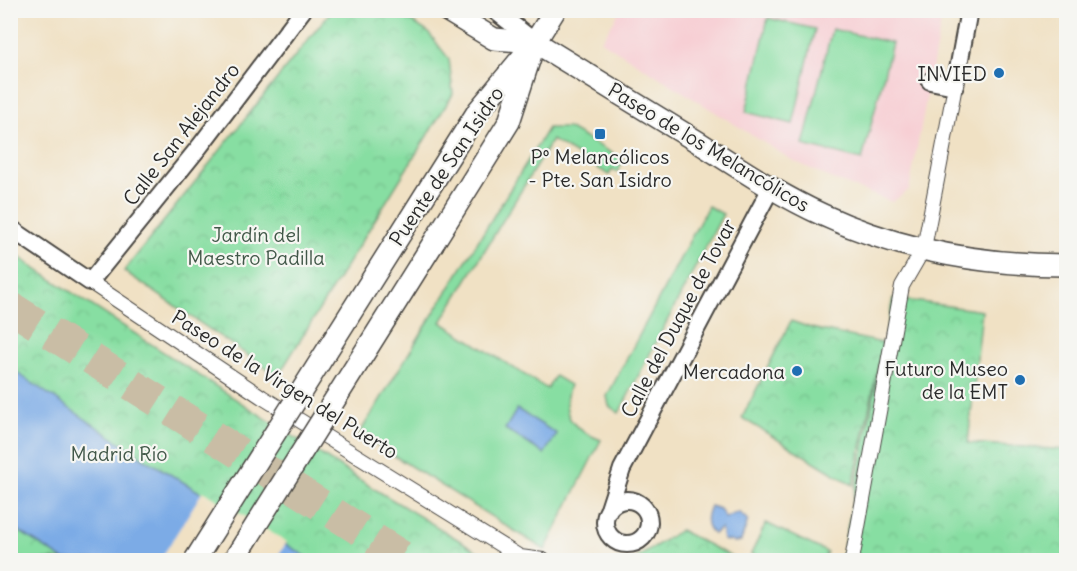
<svg xmlns="http://www.w3.org/2000/svg" width="1077" height="571" viewBox="0 0 1077 571" font-family="Delius,sans-serif">
<defs>
<pattern id="park-crowns" width="20" height="18" patternUnits="userSpaceOnUse" patternTransform="scale(1.5)"><rect width="20" height="18" fill="#87dea2"/><path d="M2 6a3 3 0 1 1 6 0M12 15a3 3 0 1 1 6 0" fill="none" stroke="#75bf8c"/></pattern>
</defs>
<rect width="100%" height="100%" fill="#f6f6f2"/>
<filter id="ink" filterUnits="userSpaceOnUse"><feTurbulence type="fractalNoise" baseFrequency=".0167" numOctaves="2"/><feDisplacementMap in="SourceGraphic" scale="12" xChannelSelector="R" yChannelSelector="G"/><feConvolveMatrix kernelMatrix="1 2 1 2 8 2 1 2 1" color-interpolation-filters="sRGB"/></filter>
<filter id="wash" filterUnits="userSpaceOnUse"><feTurbulence type="fractalNoise" baseFrequency=".008" numOctaves="4" result="noise"/><feDisplacementMap in="SourceGraphic" scale="24" xChannelSelector="R" yChannelSelector="G"/><feGaussianBlur stdDeviation="1.35" result="paint"/><feColorMatrix in="noise" values="0 0 0 0 0 0 0 0 0 0 0 0 0 0 0 0 0 1.4 0 .05"/><feComposite in="paint" operator="in"/></filter>
<g filter="url(#wash)">
<rect width="100%" height="100%" fill="#f0e1c4"/>
<!-- built -->
<path fill="#f7cfd4" d="M 620,11 L 943,11 L 909,190 L 892,202 L 830,178 L 792,160 L 601,41 Z"/>
<!-- green -->
<path fill="#87dea2" stroke="#598466" stroke-width="1.5" d="M 768,18 L 815,29 L 793,124 L 746,112 Z
M 832,29 L 892,43 L 862,160 L 803,145 Z
M 548,128 L 568,128 L 624,160 L 617,172 L 612,170 L 609,175 L 552,140 L 441,322 L 547,389 L 555,376 L 570,385 C 559,416 573,429 601,440 L 545,550 L 359,434 Z
M 708,206 L 723,214 L 619,413 L 609,406 L 607,396 Z
M 766,523 L 827,552 L 823,560 L 765,560 L 751,554 Z"/>
<!-- park -->
<path fill="url(#park-crowns)" stroke="#598466" stroke-width="1.5" d="M 331,11 L 395,11 L 428,32 L 449,59 L 453,94 L 278,376 L 124,271 Z
M 10,249 L 34,268 L 368,485 L 492,560 L 11,560 Z
M 893,298 L 982,311 L 968,443 L 1066,450 L 1066,560 L 841,560 Z
M 791,321 L 811,328 L 883,343 L 853,485 L 742,418 Z
M 680,530 L 738,560 L 634,560 Z"/>
<!-- water -->
<path fill="#7babe6" stroke="#536b88" stroke-width="1.5" d="M 10,368 L 140,456 L 312,560 L 64,560 L 11,526 Z
M 517,409 L 557,434 L 544,454 L 505,429 Z
M 710,506 L 720,509 L 725,518 L 738,512 L 748,520 L 741,541 L 735,542 L 723,540 L 721,528 L 714,534 C 704,527 705,517 710,506 Z"/>
<!-- pier -->
<path fill="#f0e1c4" d="M 203,491 L 287,542 L 275,560 L 160,560 Z"/>
</g>
<g filter="url(#ink)">
<g fill="none" stroke-linecap="round" stroke-linejoin="round">
<!-- motorway-tunnel -->
<path stroke="#c9bda5" stroke-width="32" stroke-dasharray="32 16" stroke-linecap="butt" d="M 10,307 L 407,560"/>
<!-- pedestrian casing -->
<g stroke="#494642" stroke-width="16">
<path id="pedestrian" d="M 90,282 L 262,397 L 520,557 L 543,560
M 852,560 L 902,286 L 924,248 L 955,86"/>
</g>
<!-- minor casing -->
<g stroke="#494642" stroke-width="20">
<path id="minor" d="M 494,10 L 535,42
M 930,81 L 955,86 L 969,10
M 10,228 L 90,282 L 200,146 L 303,10
M605 522a22 22 0 1 1 44 0a22 22 0 1 1-44 0Z
M 608,512 L 622,469 L 771,188"/>
</g>
<!-- tertiary casing -->
<g stroke="#494642" stroke-width="24">
<path id="tertiary" d="M 446,10 L 494,39 L 535,42 C 589,75 644,109 698,142 C 739,168 779,195 823,215 C 899,250 984,265 1066,265
M 478,111 L 535,42 L 555,10
M 434,242 L 509,122 L 535,42"/>
</g>
<!-- pedestrian -->
<use href="#pedestrian" stroke="#fff" stroke-width="14"/>
<!-- minor -->
<use href="#minor" stroke="#fff" stroke-width="16"/>
<!-- tertiary -->
<use href="#tertiary" stroke="#fff" stroke-width="21"/>
<!-- tertiary-bridge casing -->
<g stroke="#494642" stroke-width="24" stroke-linecap="butt">
<path id="tertiary-bridge" d="M 195,560 L 478,111
M 234,560 L 434,242"/>
</g>
<!-- tertiary-bridge -->
<use href="#tertiary-bridge" stroke="#fff" stroke-width="21"/>
</g>
</g>
<!-- markers -->
<g fill="#1f6fb2" stroke="#f6f6f2" stroke-width="2">
<circle cx="999" cy="73" r="6"/>
<rect x="594" y="128" width="12" height="12" rx="3"/>
<circle cx="797" cy="371" r="6"/>
<circle cx="1020" cy="380" r="6"/>
</g>
<g text-anchor="middle" dominant-baseline="central" stroke-width="4.5" stroke-linejoin="round" paint-order="stroke">
<!-- poi labels -->
<g font-size="20" fill="#2b2b2b" stroke="#f6f6f2" text-anchor="end">
<text x="987" y="73">INVIED</text>
<text x="600" y="156" text-anchor="middle">Pº Melancólicos<tspan x="600" dy="23">- Pte. San Isidro</tspan></text>
<text x="1008" y="368">Futuro Museo<tspan x="1008" dy="23">de la EMT</tspan></text>
<text x="785" y="371">Mercadona</text>
</g>
<!-- street labels -->
<g font-size="20" fill="#2b2b2b" stroke="#f6f6f2">
<text transform="translate(181 134) rotate(-52)">Calle San Alejandro</text>
<text transform="translate(709 147) rotate(31)">Paseo de los Melancólicos</text>
<text transform="translate(446 166) rotate(-56)">Puente de San Isidro</text>
<text transform="translate(678 318) rotate(-62)">Calle del Duque de Tovar</text>
<text transform="translate(285 384) rotate(32)">Paseo de la Virgen del Puerto</text>
</g>
<!-- park labels -->
<g font-size="20" fill="#425849" stroke="#f6f6f2">
<text x="256" y="234">Jardín del<tspan x="256" dy="23">Maestro Padilla</tspan></text>
<text x="119" y="453">Madrid Río</text>
</g>
</g>
<!-- margin -->
<rect width="1077" height="571" fill="none" stroke="#f6f6f2" stroke-width="36"/>
</svg>
